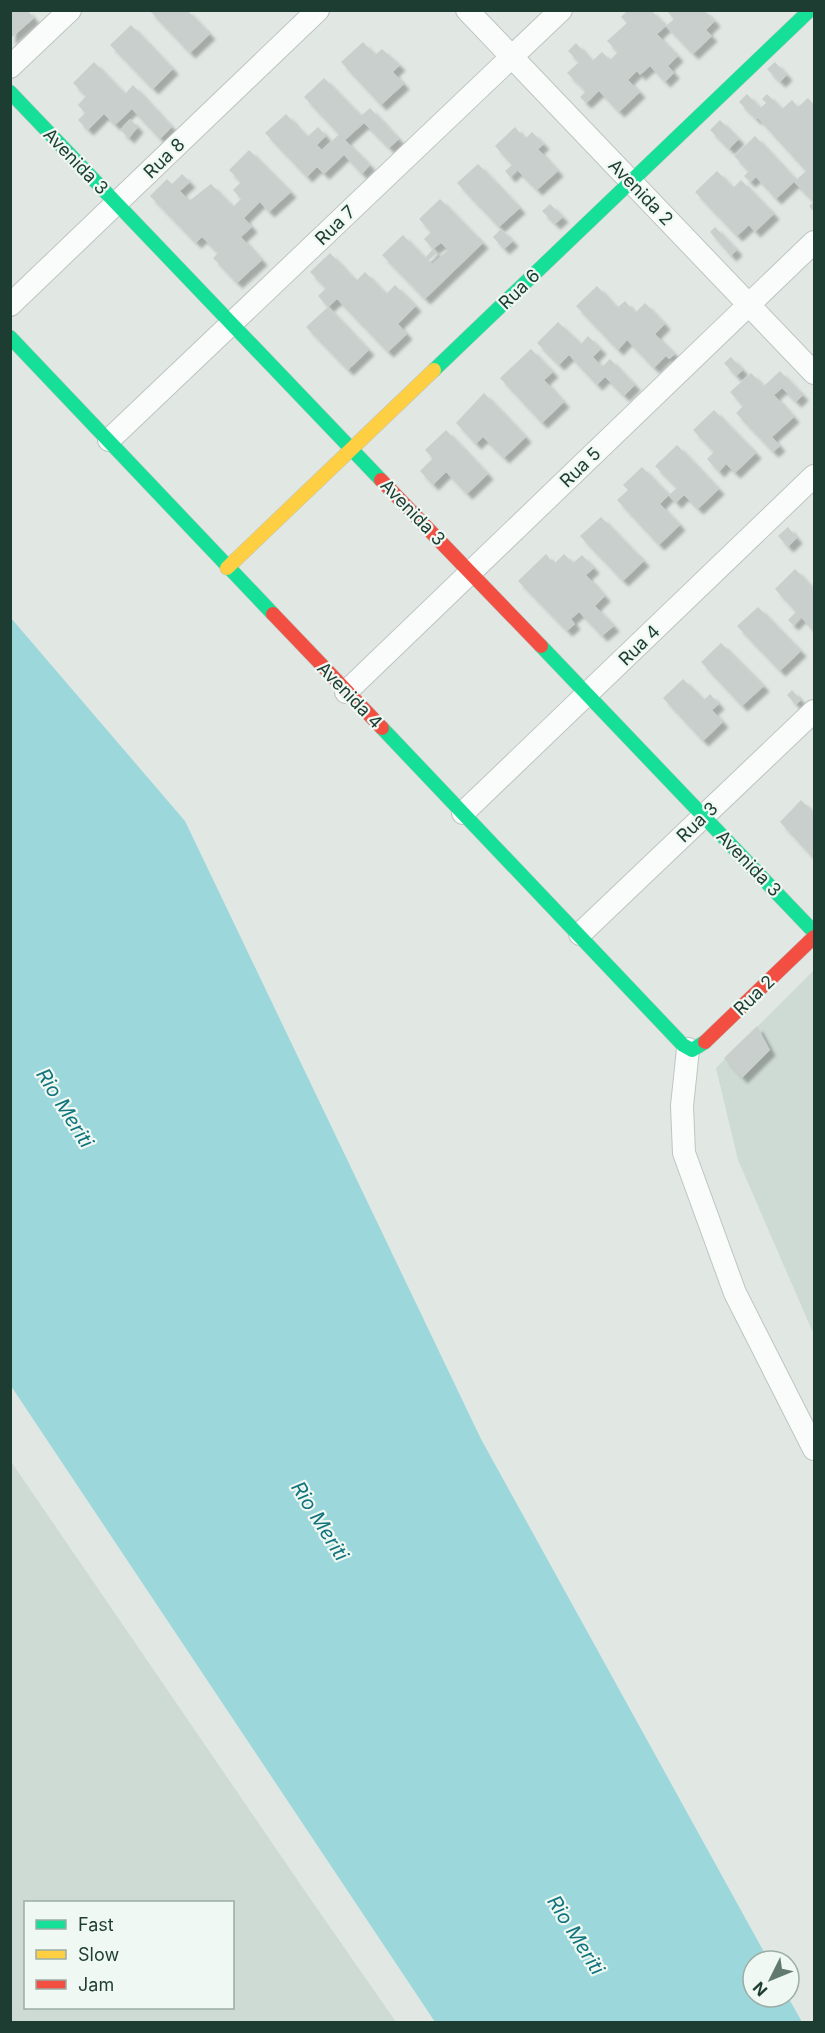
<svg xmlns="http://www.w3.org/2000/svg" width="825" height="2033" viewBox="0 0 825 2033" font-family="Inter,sans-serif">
<defs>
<filter id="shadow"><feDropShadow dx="5.5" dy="5.5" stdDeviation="1.5" flood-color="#0004"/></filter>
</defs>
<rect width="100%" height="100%" fill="#e1e8e4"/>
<!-- built -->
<path fill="#cedad4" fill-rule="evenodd" d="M 814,970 L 814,1335 L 738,1160 L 716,1068 Z
M 10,1460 L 307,1894 L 396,2022 L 11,2022 ZM 26,1902 L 232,1902 L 232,2008 L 26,2008 Z"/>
<!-- water -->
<path fill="#9cd8db" d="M 11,618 L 185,821 L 481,1439 L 769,1961 L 753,1961 L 753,1997 L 788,1997 L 802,2022 L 435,2022 L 11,1386 Z"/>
<!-- building -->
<path fill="#c8cfcc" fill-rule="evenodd" filter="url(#shadow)" d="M 10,10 L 27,10 L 34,18 L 10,39 Z
M 149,10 L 187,10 L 210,34 L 190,53 Z
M 628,10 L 651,10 L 666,26 L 657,34 L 678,56 L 668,66 L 674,73 L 665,82 L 650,66 L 640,75 L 637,71 L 628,80 L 640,92 L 619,112 L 599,91 L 586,103 L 580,97 L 586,91 L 567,73 L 579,62 L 568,51 L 576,43 L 592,61 L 602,52 L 610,60 L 618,52 L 607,41 L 627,23 L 621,17 Z
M 666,10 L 704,10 L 715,21 L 706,30 L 712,36 L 693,54 L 666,26 L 674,19 Z
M 131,25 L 173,69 L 153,89 L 110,45 Z
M 363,42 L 375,55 L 382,49 L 400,65 L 393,72 L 404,84 L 381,105 L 341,62 Z
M 94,62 L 125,94 L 133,85 L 172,127 L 160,139 L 132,109 L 115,125 L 104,114 L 88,130 L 78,120 L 85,113 L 78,105 L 86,96 L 73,83 Z
M 775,62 L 787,75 L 780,82 L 767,69 Z
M 324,78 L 361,116 L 370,108 L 399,139 L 389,148 L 364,123 L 345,140 L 370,165 L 362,174 L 344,155 L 324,174 L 317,167 L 307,177 L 265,133 L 286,114 L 307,137 L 318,127 L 326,136 L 317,145 L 322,150 L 331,142 L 339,134 L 304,97 Z
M 747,94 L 760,108 L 766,103 L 762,99 L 767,94 L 782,109 L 792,100 L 798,107 L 808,98 L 814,105 L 814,212 L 809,206 L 814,202 L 794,182 L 776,199 L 756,177 L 750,182 L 744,176 L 749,171 L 734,156 L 755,136 L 796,180 L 806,171 L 758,118 L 756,119 L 739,102 Z
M 130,119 L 138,127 L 129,138 L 120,130 Z
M 720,120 L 739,139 L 729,149 L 710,130 Z
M 515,127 L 525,139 L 532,132 L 544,144 L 538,149 L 558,171 L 537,190 L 517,170 L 510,177 L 505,171 L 512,165 L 495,146 Z
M 249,150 L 291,192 L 269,212 L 260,202 L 244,218 L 252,227 L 241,237 L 262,260 L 237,283 L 213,258 L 218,253 L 202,237 L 196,243 L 150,196 L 167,179 L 172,184 L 182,174 L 190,182 L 180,191 L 189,201 L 211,184 L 233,207 L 241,199 L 233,190 L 241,182 L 229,170 Z
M 478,164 L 520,208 L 499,227 L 457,183 Z
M 717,171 L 733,188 L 741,180 L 774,214 L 755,232 L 749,225 L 737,236 L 695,192 Z
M 440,199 L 483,243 L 425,299 L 382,255 L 403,235 L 425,258 L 433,249 L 424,239 L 431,232 L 419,219 ZM 441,243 L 448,250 L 432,264 L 428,261 L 437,253 L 433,249 Z
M 550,204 L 563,217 L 555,224 L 542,211 Z
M 715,227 L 737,250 L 731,256 L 710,232 Z
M 501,229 L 513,241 L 504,249 L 493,237 Z
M 330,253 L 356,281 L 365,272 L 386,294 L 395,285 L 416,306 L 398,324 L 407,334 L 388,352 L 337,299 L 328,307 L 318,296 L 326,288 L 310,272 Z
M 597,286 L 617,308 L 625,301 L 635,313 L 645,303 L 665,324 L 655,334 L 675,354 L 669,359 L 666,356 L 654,368 L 627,340 L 618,350 L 576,306 Z
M 328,307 L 369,350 L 348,370 L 306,327 Z
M 558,322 L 581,344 L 588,336 L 601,349 L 593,357 L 602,367 L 610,359 L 635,385 L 624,396 L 605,377 L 597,385 L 569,355 L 559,365 L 537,343 Z
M 531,349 L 553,372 L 544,380 L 564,402 L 542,423 L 500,378 Z
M 731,357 L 743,370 L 736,376 L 724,363 Z
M 780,371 L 803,395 L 796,402 L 782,388 L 774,395 L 794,417 L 772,437 L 780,446 L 773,452 L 736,413 L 743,406 L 730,392 L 751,373 L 764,386 Z
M 484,393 L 526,437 L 504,458 L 483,437 L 476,444 L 456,423 Z
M 714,410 L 756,453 L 735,473 L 726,464 L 719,472 L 707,459 L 714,452 L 693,430 Z
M 446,430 L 488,474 L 467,494 L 446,472 L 433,485 L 420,471 L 433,458 L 425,450 Z
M 677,445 L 719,489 L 698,509 L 684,495 L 676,503 L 669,495 L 660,504 L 680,525 L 659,545 L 617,500 L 628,490 L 623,485 L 642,467 L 669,495 L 677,488 L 655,466 Z
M 601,517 L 644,561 L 623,581 L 580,536 Z
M 788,527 L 797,538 L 788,547 L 778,536 Z
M 546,554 L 554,564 L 564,554 L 573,563 L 582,555 L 594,568 L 586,575 L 605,596 L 595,606 L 614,626 L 602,636 L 579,612 L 571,619 L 575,624 L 567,631 L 518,581 Z
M 795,569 L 814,589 L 814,632 L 801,617 L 793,625 L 788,620 L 796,612 L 775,589 Z
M 758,607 L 801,651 L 780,671 L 737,626 Z
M 721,643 L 764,686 L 742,706 L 701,662 Z
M 683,679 L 704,700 L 710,694 L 719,704 L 712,710 L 723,722 L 703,741 L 663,698 Z
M 792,690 L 801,700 L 796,705 L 787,695 Z
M 801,800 L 814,813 L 814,859 L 780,822 Z
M 757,1026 L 770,1050 L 742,1078 L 724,1058 Z"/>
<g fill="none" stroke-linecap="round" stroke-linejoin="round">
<!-- street casing -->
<g stroke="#bec5c1" stroke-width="24">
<path id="street" d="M 467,10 L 814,373
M 10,67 L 70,10
M 10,305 L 318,10
M 109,440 L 561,10
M 346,692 L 814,242
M 463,813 L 814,476
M 580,934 L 814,711
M 688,1049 L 682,1106 L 684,1153 L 735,1293 L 814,1449"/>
</g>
<!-- fast casing -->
<g stroke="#bdc6c2" stroke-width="15">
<path id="fast" d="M 10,92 L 381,480
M 10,337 L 273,614
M 434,370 L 810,10
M 541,646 L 814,932
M 382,728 L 683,1045 L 692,1050 L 705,1042"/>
</g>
<!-- slow casing -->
<g stroke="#bdc6c2" stroke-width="15">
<path id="slow" d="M 227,568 L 434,370"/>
</g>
<!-- jam casing -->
<g stroke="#bdc6c2" stroke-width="15">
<path id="jam" d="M 381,480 L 541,646
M 273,614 L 382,728
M 705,1042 L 814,937"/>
</g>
<!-- street -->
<use href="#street" stroke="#fafcfb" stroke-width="22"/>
<!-- fast -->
<use href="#fast" stroke="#16e098" stroke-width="14"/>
<!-- slow -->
<use href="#slow" stroke="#ffcf43" stroke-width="14"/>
<!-- jam -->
<use href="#jam" stroke="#f24e42" stroke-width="14"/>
</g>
<g text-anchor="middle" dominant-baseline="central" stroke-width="4.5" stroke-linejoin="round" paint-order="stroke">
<!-- street labels -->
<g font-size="18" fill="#1e3d32" stroke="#eff8f2">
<text transform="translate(164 158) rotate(-44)">Rua 8</text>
<text transform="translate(76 161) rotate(46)">Avenida 3</text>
<text transform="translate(641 192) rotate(46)">Avenida 2</text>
<text transform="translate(335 225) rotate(-44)">Rua 7</text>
<text transform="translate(519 289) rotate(-44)">Rua 6</text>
<text transform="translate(580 467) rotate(-44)">Rua 5</text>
<text transform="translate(413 512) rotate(46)">Avenida 3</text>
<text transform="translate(639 645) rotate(-44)">Rua 4</text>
<text transform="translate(350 695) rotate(46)">Avenida 4</text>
<text transform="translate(697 822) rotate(-44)">Rua 3</text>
<text transform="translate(749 863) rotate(46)">Avenida 3</text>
<text transform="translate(754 995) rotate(-44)">Rua 2</text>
</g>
<!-- water labels -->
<g font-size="20" font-style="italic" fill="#12757e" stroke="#eff8f2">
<text transform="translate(65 1108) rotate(58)">Rio Meriti</text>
<text transform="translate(320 1521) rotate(58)">Rio Meriti</text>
<text transform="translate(576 1935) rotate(58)">Rio Meriti</text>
</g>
</g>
<!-- border -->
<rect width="825" height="2033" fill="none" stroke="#1e3d32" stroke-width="24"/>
<!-- legend -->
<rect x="24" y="1901" width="210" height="108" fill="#eff8f2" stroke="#9bada5" stroke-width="1.5"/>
<rect x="36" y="1920" width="30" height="9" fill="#16e098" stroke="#9bada5" stroke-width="1.5"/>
<text x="78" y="1931" font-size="18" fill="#1e3d32">Fast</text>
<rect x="36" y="1950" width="30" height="9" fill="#ffcf43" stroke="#9bada5" stroke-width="1.5"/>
<text x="78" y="1961" font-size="18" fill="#1e3d32">Slow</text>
<rect x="36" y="1980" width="30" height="9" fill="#f24e42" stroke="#9bada5" stroke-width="1.5"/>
<text x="78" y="1991" font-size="18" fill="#1e3d32">Jam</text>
<!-- north arrow -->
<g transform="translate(771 1979) rotate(227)"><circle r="28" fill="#eff8f2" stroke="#9bada5" stroke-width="1.5"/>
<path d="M0-4.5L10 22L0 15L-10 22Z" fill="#627970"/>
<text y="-9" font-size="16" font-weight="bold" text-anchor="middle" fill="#1e3d32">N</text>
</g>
</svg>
